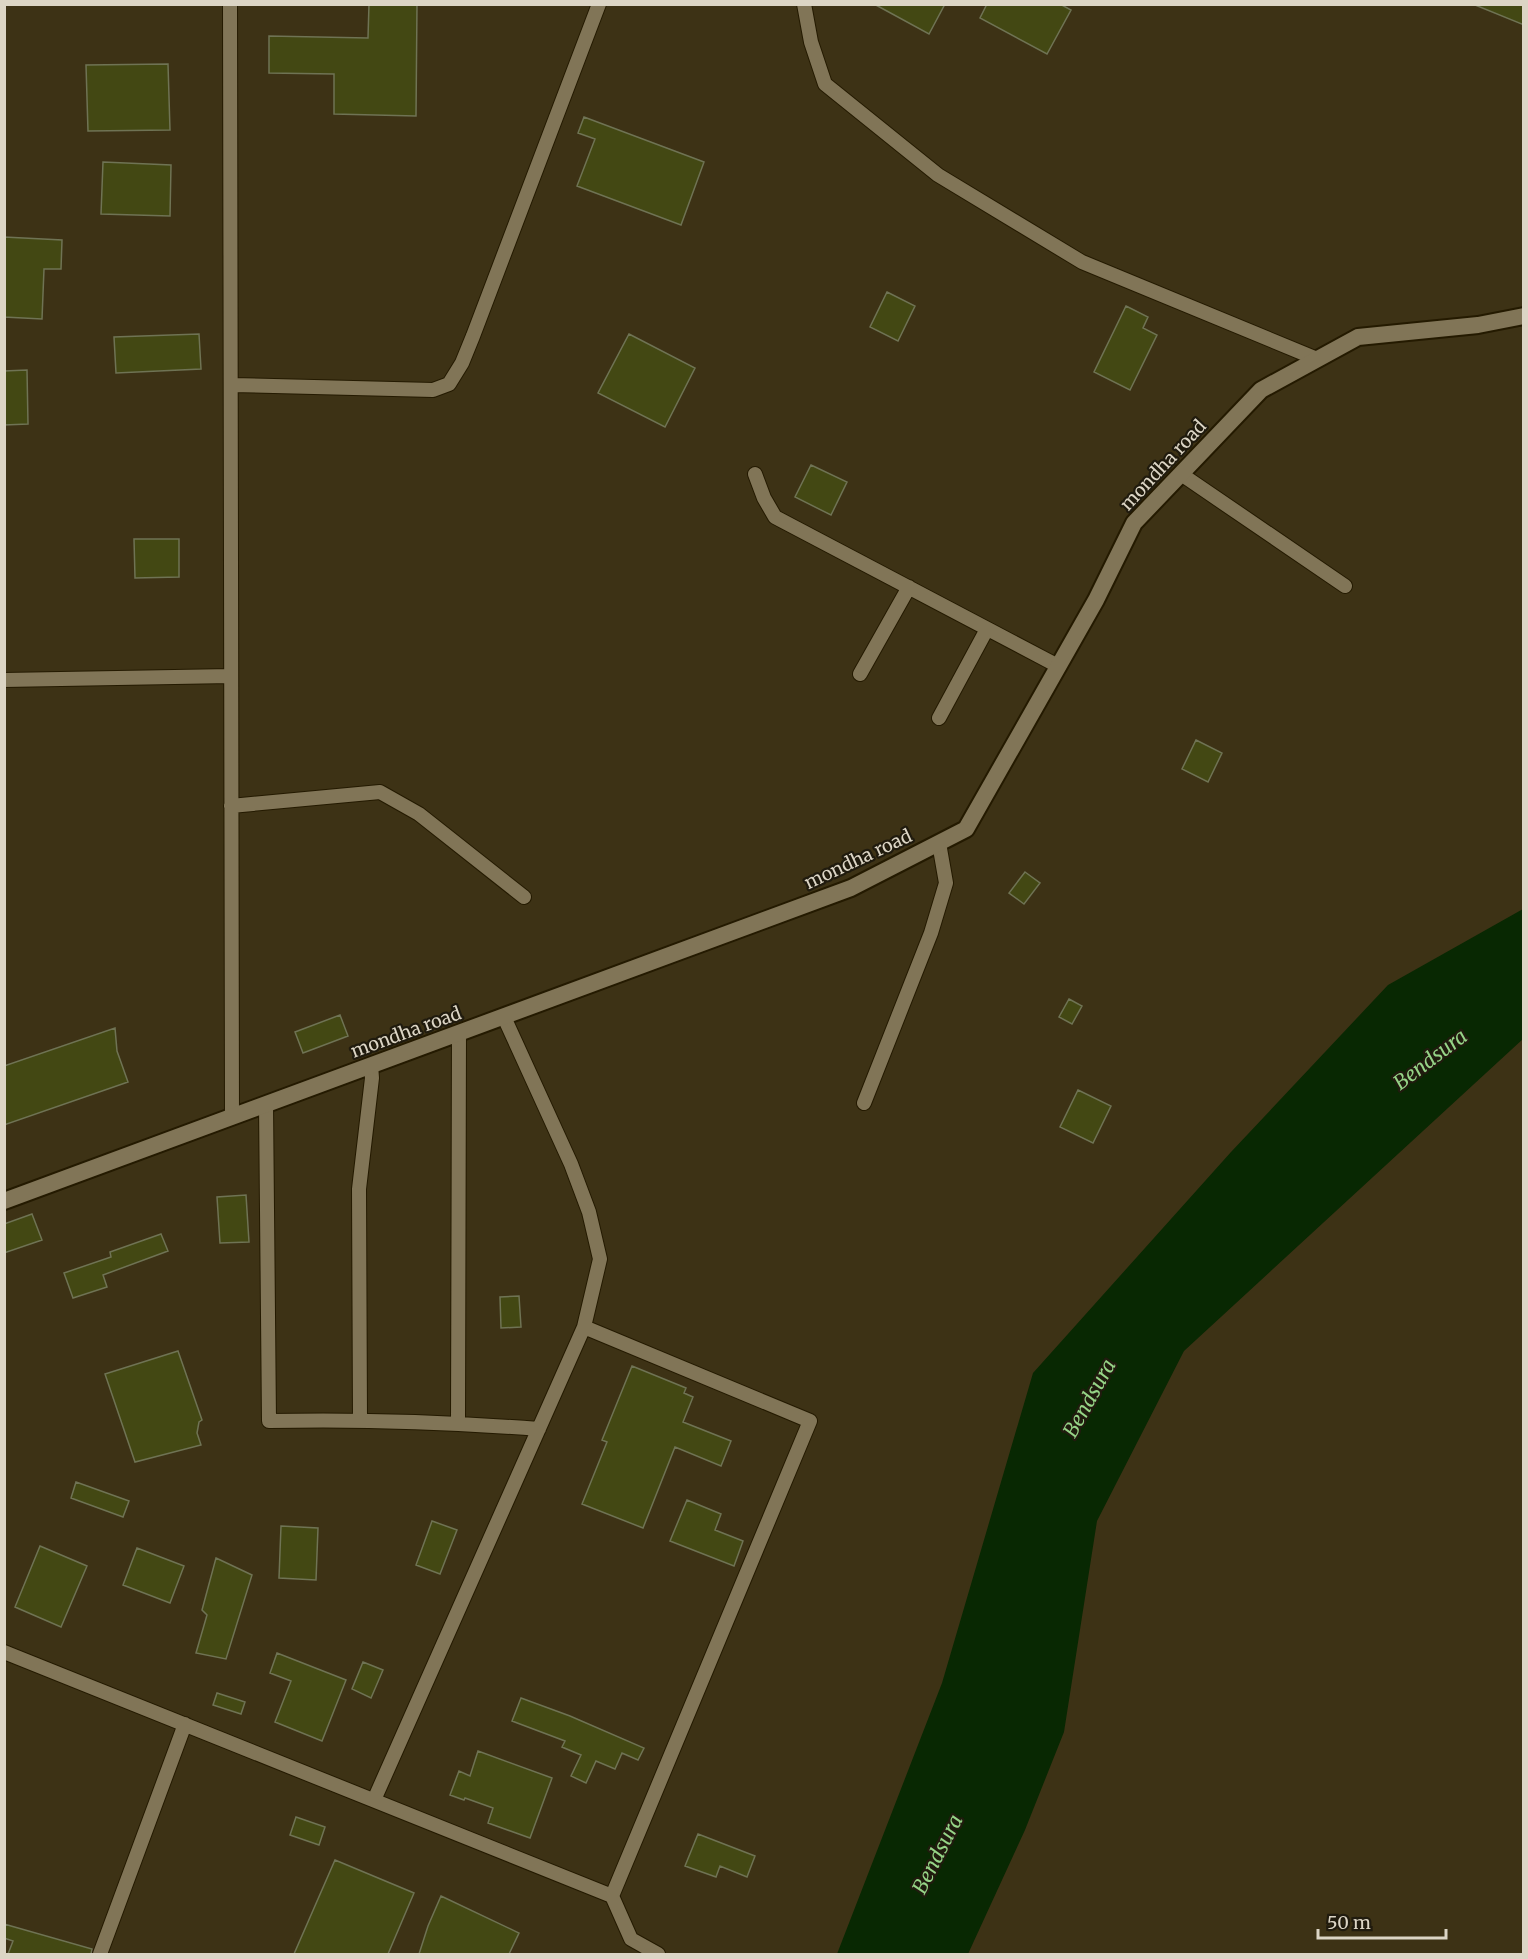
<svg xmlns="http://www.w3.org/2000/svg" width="1528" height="1959" viewBox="0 0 1528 1959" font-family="Merriweather,serif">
<rect width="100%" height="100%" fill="#3d3215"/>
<!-- water -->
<path fill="#082802" d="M 1523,909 L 1523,1039 L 1184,1351 L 1097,1521 L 1064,1732 L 1025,1830 L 968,1954 L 837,1954 L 942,1683 L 1033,1373 L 1231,1152 L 1388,985 Z"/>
<!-- building -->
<path fill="#434813" stroke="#6f7354" stroke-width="1.5" d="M 369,4 L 417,4 L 416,116 L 334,114 L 334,74 L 269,73 L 269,36 L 368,38 Z
M 874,4 L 945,4 L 929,34 Z
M 987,4 L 1060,4 L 1071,10 L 1047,54 L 980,18 Z
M 1475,4 L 1524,4 L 1524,25 L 1475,5 Z
M 168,64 L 170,130 L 88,131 L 86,65 Z
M 584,117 L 704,162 L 681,225 L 577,186 L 595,139 L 578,133 Z
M 103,162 L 171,165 L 170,216 L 101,214 Z
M 4,237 L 62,240 L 61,269 L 44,269 L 42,319 L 4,317 Z
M 887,292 L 915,306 L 898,341 L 870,327 Z
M 1126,306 L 1148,317 L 1143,328 L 1157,335 L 1130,390 L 1094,372 Z
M 199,334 L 201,369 L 116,373 L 114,337 Z
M 629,334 L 695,368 L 665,427 L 598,393 Z
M 27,370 L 28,424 L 4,425 L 4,371 Z
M 811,465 L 847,482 L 831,515 L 795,497 Z
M 134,539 L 179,539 L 179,577 L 135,578 Z
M 1196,740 L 1222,753 L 1208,782 L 1182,769 Z
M 1025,872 L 1040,883 L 1024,904 L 1009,893 Z
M 1069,999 L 1082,1006 L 1072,1024 L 1059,1017 Z
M 340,1015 L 348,1036 L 303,1053 L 295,1032 Z
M 115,1028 L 117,1051 L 128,1082 L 4,1125 L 4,1066 Z
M 1078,1090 L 1111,1106 L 1093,1143 L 1060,1127 Z
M 246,1195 L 249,1242 L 220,1243 L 217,1197 Z
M 32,1214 L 42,1240 L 4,1253 L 4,1224 Z
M 161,1234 L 168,1251 L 103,1275 L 107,1287 L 73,1298 L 64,1273 L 111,1257 L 110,1252 Z
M 519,1296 L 521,1327 L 501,1328 L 500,1297 Z
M 178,1351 L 202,1420 L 199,1422 L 197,1433 L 201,1445 L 135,1462 L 105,1374 Z
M 632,1366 L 686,1388 L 684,1393 L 693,1397 L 683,1422 L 731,1441 L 721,1466 L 675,1447 L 643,1528 L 582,1504 L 607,1442 L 602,1440 Z
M 76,1482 L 129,1501 L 123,1517 L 71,1498 Z
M 687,1500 L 721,1514 L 715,1530 L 743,1541 L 734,1566 L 670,1541 Z
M 432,1521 L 457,1530 L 440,1574 L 416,1565 Z
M 281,1526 L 318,1528 L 316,1580 L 279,1578 Z
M 40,1546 L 87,1566 L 61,1627 L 15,1607 Z
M 137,1548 L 184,1566 L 170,1603 L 123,1585 Z
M 216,1558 L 252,1575 L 226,1659 L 196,1653 L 207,1615 L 202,1610 Z
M 277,1653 L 346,1680 L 322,1741 L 275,1722 L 291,1681 L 270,1673 Z
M 363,1662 L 383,1670 L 371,1698 L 352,1689 Z
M 217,1693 L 245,1702 L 241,1714 L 213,1705 Z
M 521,1698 L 570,1716 L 644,1748 L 638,1760 L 622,1753 L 615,1769 L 596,1761 L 586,1783 L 571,1776 L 581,1755 L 562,1747 L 565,1741 L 512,1721 Z
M 478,1751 L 552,1778 L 530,1838 L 488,1823 L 493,1808 L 465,1798 L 464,1800 L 450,1795 L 459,1771 L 470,1776 Z
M 296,1817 L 325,1827 L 319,1845 L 290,1835 Z
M 698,1834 L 755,1856 L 747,1877 L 720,1866 L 716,1877 L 685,1866 Z
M 335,1860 L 414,1893 L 388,1954 L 294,1954 Z
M 441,1896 L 519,1933 L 509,1954 L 419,1954 L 428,1926 Z
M 4,1924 L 92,1949 L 91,1954 L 8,1954 L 13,1941 L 4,1938 Z"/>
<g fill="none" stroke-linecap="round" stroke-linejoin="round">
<!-- minor casing -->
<g stroke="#241a00" stroke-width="16">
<path id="minor" d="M 230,4 L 232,1117
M 804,4 L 811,42 L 825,84 L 938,175 L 1082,262 L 1317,359
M 231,385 L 433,390 L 449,384 L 462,363 L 473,336 L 599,4
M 755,474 L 764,498 L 775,517 L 1058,666
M 1181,474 L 1345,586
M 860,674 L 909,587
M 4,680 L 231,676
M 939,718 L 987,629
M 231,806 L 380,792 L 419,814 L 524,897
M 864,1103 L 931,933 L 946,883 L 939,843
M 266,1104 L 269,1421 C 359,1419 448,1422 539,1429
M 360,1419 L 359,1189 L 372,1078 L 371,1065
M 458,1423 L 459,1033
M 4,1652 L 612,1896 L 810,1421 L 584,1327 L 600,1259 L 589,1212 L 571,1164 L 504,1017
M 374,1800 L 584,1327
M 612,1896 L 631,1939 L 658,1954
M 100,1954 L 185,1724"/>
</g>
<!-- tertiary casing -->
<g stroke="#241a00" stroke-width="20">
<path id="tertiary" d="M 4,1201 L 851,888 L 966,829 L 1096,600 L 1134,523 L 1261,390 L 1358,337 L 1478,325 L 1524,316"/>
</g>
<!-- minor -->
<use href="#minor" stroke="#817557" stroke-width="14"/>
<!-- tertiary -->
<use href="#tertiary" stroke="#817557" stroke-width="16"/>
</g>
<g text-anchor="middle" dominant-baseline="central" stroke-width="4.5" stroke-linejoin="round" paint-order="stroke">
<!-- street labels -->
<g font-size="18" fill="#dcd5c5" stroke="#201b0e">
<text transform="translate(1163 465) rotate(-47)">mondha road</text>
<text transform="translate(858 859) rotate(-25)">mondha road</text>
<text transform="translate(406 1032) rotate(-20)">mondha road</text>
</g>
<!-- water labels -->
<g font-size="20" font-style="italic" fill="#96d487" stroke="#201b0e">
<text transform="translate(1430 1059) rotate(-37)">Bendsura</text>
<text transform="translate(1089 1398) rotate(-61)">Bendsura</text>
<text transform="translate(937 1854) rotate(-63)">Bendsura</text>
</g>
</g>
<!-- border -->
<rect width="1528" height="1959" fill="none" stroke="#dcd5c5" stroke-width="12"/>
<!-- scale -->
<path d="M1318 1929v9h128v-9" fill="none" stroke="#dcd5c5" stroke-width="3"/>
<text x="1327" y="1929" font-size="18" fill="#dcd5c5" stroke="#201b0e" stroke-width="4.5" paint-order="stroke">50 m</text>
</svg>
